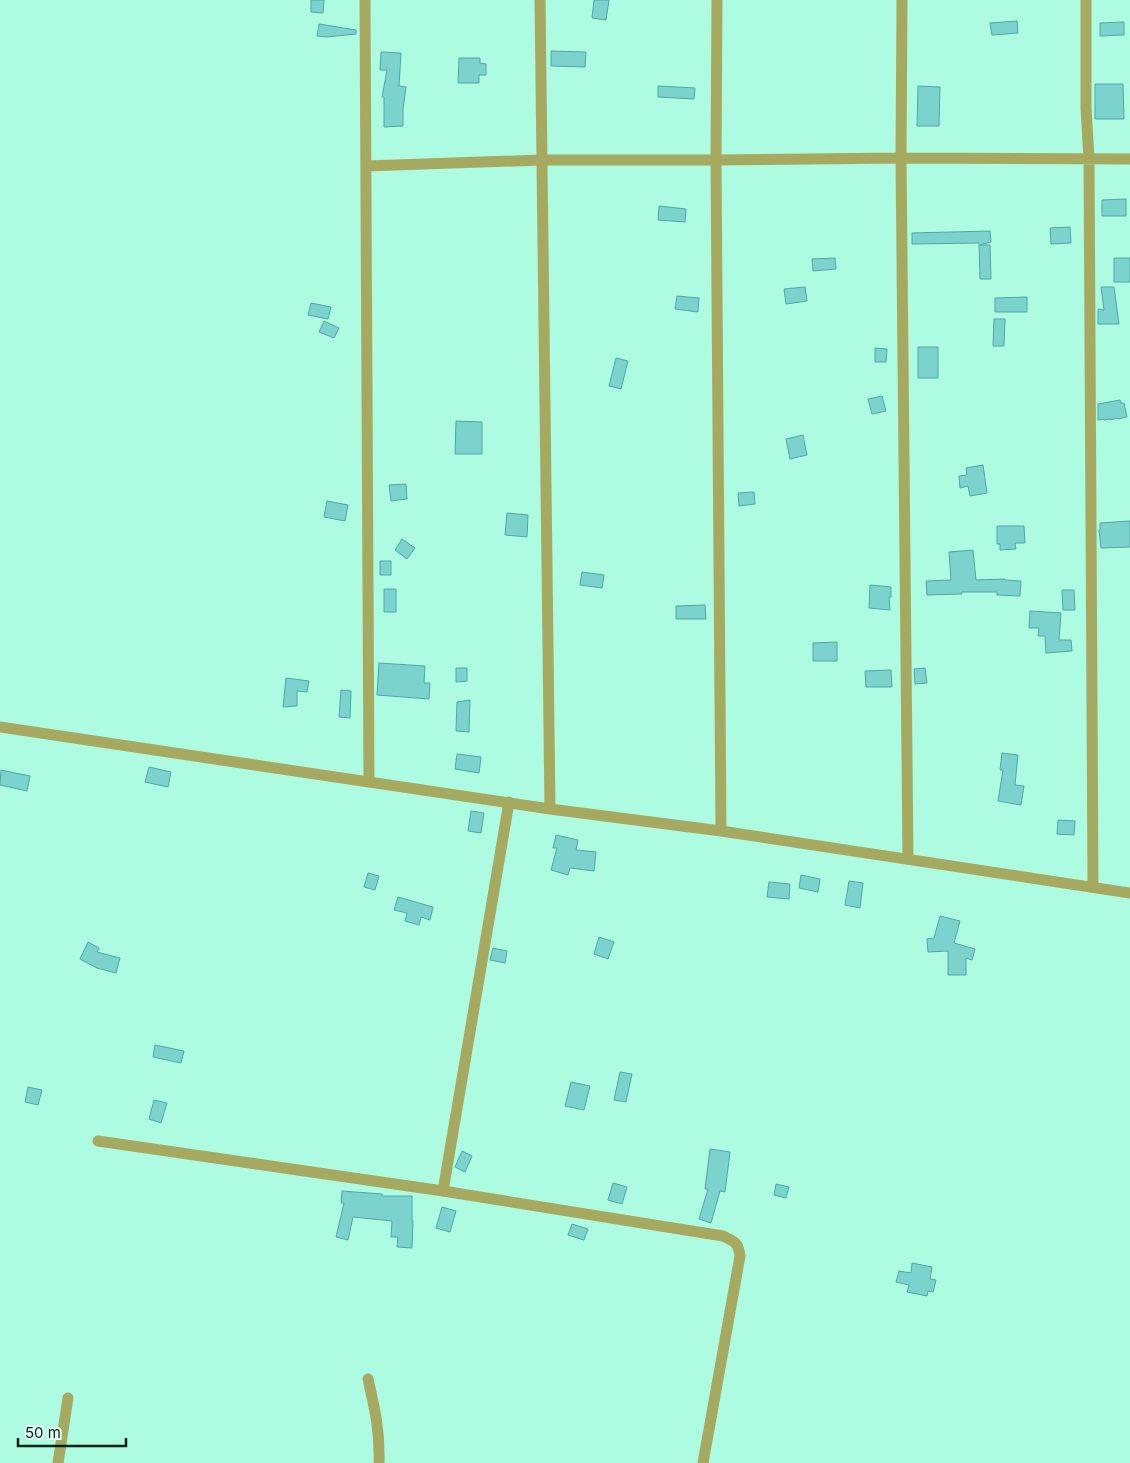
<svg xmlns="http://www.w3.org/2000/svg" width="1130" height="1463" viewBox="0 0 1130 1463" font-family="Inter,sans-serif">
<rect width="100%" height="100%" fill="#adfbe1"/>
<!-- building -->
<path fill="#7cd3ce" stroke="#50a7a4" d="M 311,0 L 324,0 L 323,13 L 311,12 Z
M 594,0 L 609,0 L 606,20 L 592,18 Z
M 1017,21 L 1018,33 L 992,35 L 990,23 Z
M 1124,22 L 1124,35 L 1100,36 L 1100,23 Z
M 319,24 L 356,30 L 356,34 L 326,37 L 317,36 Z
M 551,51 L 586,52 L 585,67 L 551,66 Z
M 381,52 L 401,53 L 399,86 L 406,87 L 403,109 L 403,126 L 384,127 L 384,97 L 382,97 L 387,70 L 380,70 Z
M 459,58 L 480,58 L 480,63 L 486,64 L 486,75 L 479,75 L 479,83 L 458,83 Z
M 1095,84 L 1123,84 L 1124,119 L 1095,119 Z
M 658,86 L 695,88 L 694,99 L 658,97 Z
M 918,86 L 940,87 L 939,126 L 917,126 Z
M 1126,199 L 1126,216 L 1102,216 L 1102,200 Z
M 659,206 L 686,209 L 685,222 L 658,220 Z
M 1070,227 L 1071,243 L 1051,244 L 1050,228 Z
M 990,231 L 991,242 L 980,245 L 990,245 L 991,279 L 980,279 L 979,243 L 912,244 L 912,233 Z
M 835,258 L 836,269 L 813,271 L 812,259 Z
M 1114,258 L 1130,258 L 1130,282 L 1114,282 Z
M 805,287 L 807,301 L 786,304 L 784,289 Z
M 1101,287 L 1114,287 L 1119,324 L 1098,324 L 1098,309 L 1104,310 Z
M 677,296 L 699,298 L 698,312 L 675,309 Z
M 1027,297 L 1027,312 L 995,312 L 995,298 Z
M 311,303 L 331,307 L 328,319 L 308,315 Z
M 994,319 L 1005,319 L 1004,346 L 993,346 Z
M 324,321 L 339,328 L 334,338 L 319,332 Z
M 918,347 L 938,347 L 938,378 L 918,378 Z
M 875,348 L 887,349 L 886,362 L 875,362 Z
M 616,358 L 628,361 L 621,389 L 609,386 Z
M 882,396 L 886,411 L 872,414 L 868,399 Z
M 1120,400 L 1121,403 L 1124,403 L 1127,417 L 1118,419 L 1117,418 L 1110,420 L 1110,419 L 1104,420 L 1103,419 L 1098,420 L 1098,404 Z
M 456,421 L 482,422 L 482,454 L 455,454 Z
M 803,435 L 807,455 L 790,459 L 786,439 Z
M 983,465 L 987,493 L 970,496 L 968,486 L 960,488 L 959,476 L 967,475 L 966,468 Z
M 406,484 L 407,499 L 391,501 L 389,485 Z
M 754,492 L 755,504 L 739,506 L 738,493 Z
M 327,501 L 348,505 L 345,521 L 324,517 Z
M 507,513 L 528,515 L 527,537 L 505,535 Z
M 1130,521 L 1130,547 L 1101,548 L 1099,530 L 1100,529 L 1100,523 Z
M 997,526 L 1024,526 L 1025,543 L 1015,543 L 1016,549 L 1000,550 L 1000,544 L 997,544 Z
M 402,539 L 415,548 L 407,559 L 395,550 Z
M 973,550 L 976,580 L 1005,579 L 1005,580 L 1021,581 L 1020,596 L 997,595 L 997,592 L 961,592 L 962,594 L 927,595 L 926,581 L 951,580 L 949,552 Z
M 380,561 L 391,561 L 391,575 L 380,575 Z
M 582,572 L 604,575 L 602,588 L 580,585 Z
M 870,585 L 891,587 L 891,597 L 889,597 L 890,610 L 869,608 Z
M 384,589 L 396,589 L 396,612 L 384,612 Z
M 1062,590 L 1074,590 L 1075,610 L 1063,610 Z
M 705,605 L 706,619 L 676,619 L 676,606 Z
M 1030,611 L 1061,613 L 1059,640 L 1071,640 L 1072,651 L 1046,653 L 1045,636 L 1038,636 L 1039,628 L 1029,628 Z
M 837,642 L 837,661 L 813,661 L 813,643 Z
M 379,663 L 425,666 L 424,683 L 430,683 L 429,699 L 377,695 Z
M 456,668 L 467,668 L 467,681 L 456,682 Z
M 925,668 L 927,683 L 915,684 L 914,669 Z
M 891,670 L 892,687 L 866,687 L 865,671 Z
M 286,678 L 309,681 L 307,692 L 297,691 L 297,706 L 283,707 Z
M 341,690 L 351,691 L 350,718 L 339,717 Z
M 470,700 L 469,732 L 456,731 L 457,702 Z
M 1002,753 L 1018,755 L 1015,785 L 1024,786 L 1021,805 L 998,801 L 1003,770 L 1000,770 Z
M 457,754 L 481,757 L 479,773 L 455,769 Z
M 149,767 L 171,772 L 168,787 L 145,782 Z
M 1,770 L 30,776 L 27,791 L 0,785 Z
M 471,811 L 484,813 L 481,833 L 468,831 Z
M 1058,820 L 1075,821 L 1074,835 L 1057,834 Z
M 556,835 L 578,840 L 576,850 L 596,852 L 594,871 L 570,868 L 568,875 L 551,870 L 557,848 L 553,848 Z
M 368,873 L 379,876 L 375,890 L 364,887 Z
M 801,875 L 820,879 L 818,892 L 799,888 Z
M 849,881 L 863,883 L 860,908 L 845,905 Z
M 769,882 L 790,884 L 789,899 L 767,897 Z
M 398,897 L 433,907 L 430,920 L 421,917 L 419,925 L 405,921 L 407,913 L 394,910 Z
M 940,916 L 960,921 L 954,943 L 975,949 L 972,960 L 966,958 L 966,975 L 948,975 L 948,951 L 928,952 L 927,939 L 934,938 Z
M 599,937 L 614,942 L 608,959 L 594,954 Z
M 88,942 L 99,948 L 97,952 L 120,958 L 116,973 L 97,968 L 80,959 Z
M 493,948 L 507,951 L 505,963 L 490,960 Z
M 155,1045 L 184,1051 L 181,1063 L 153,1057 Z
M 620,1072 L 632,1074 L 626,1102 L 614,1100 Z
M 571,1082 L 590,1086 L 584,1110 L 565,1106 Z
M 28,1087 L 42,1090 L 38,1105 L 25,1102 Z
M 154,1100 L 167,1103 L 161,1123 L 149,1119 Z
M 710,1149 L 730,1152 L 725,1192 L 720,1191 L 711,1223 L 699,1219 L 708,1189 L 705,1189 Z
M 462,1151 L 472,1156 L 465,1172 L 455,1167 Z
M 613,1183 L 627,1187 L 622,1204 L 608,1200 Z
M 776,1184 L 789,1187 L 786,1198 L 774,1195 Z
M 342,1191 L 382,1194 L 382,1196 L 412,1196 L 412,1221 L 413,1221 L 412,1248 L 397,1247 L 398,1237 L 391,1237 L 392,1221 L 353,1217 L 348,1240 L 336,1237 L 344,1203 L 341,1203 Z
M 442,1207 L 456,1211 L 450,1232 L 436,1228 Z
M 572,1224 L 588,1229 L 584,1240 L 568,1235 Z
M 912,1263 L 932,1267 L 930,1279 L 936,1280 L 933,1292 L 928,1291 L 927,1296 L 907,1292 L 909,1285 L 896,1282 L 899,1271 L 911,1273 Z"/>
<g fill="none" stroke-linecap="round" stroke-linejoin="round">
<!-- minor -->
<path stroke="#a6aa61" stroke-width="11" d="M 365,0 L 369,782
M 540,0 L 550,809
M 717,0 L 716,160 L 721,831
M 902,0 L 901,158 L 908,859
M 1086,0 L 1086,108 L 1089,159 L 1093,887
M 366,166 L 542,160 L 716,160 L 901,158 L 1130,159
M 0,727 L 550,809 L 721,831 L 1130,893
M 98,1141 L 443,1191 L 723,1236 C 735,1242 738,1242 740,1256 L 703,1463
M 443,1191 L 509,802
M 368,1379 C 375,1410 380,1431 379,1463
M 58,1463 L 68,1398"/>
</g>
<!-- scale -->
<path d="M18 1438v8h108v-8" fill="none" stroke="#012118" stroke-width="2.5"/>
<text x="25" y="1438" font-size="15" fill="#012118" stroke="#e0fdf2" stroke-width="4" paint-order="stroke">50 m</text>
</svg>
